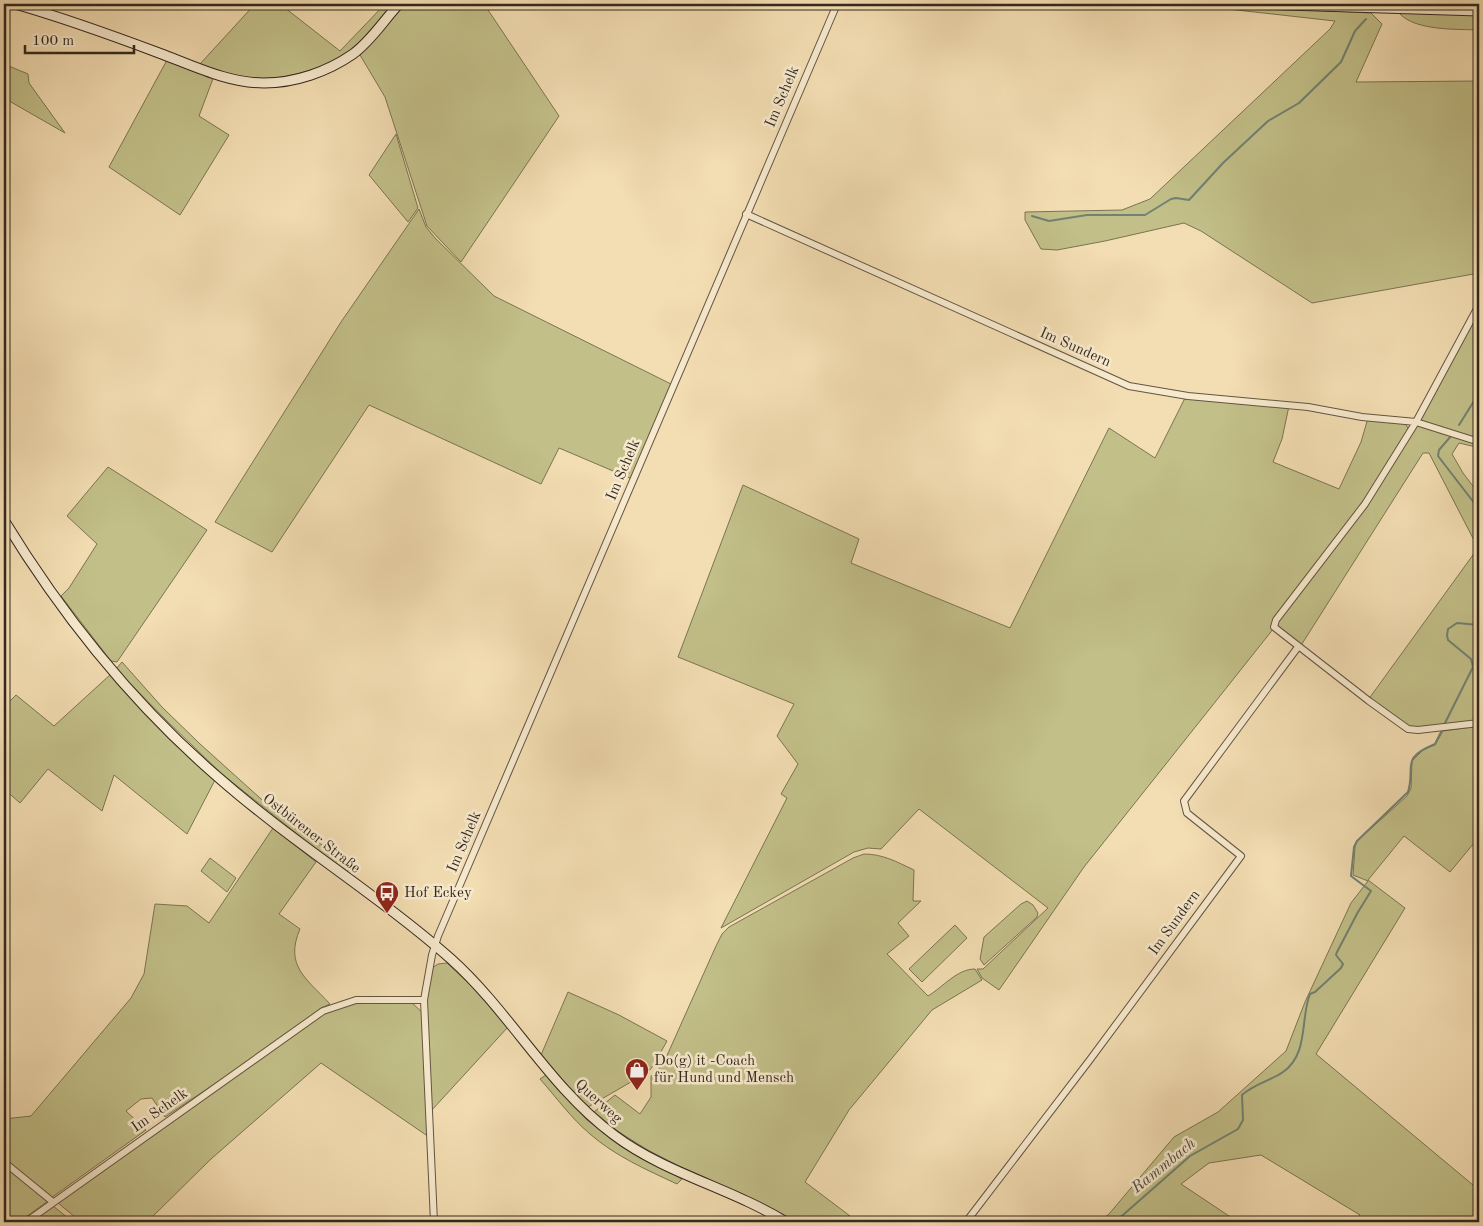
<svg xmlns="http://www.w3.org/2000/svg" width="1483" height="1226" viewBox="0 0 1483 1226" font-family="'Old Standard TT',serif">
<rect width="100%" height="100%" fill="#f3ddb2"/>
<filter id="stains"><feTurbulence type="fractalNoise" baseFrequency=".004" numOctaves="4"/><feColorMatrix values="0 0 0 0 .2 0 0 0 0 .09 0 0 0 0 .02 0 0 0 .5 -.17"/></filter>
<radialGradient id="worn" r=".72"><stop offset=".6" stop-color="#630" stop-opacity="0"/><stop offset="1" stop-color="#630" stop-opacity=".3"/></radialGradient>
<!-- green -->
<path fill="#c2bf88" stroke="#7a7453" d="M 255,4 L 280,4 L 340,51 L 385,4 L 393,4 C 380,19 368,36 352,50 C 341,59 325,66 311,70 C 265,84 244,80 200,64 Z
M 403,4 L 484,4 L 559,116 L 461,262 L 427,226 L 385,97 L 360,55 Z
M 1183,4 L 1222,4 L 1231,6 L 1371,13 L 1382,24 L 1356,82 L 1479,81 L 1479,273 L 1312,303 L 1201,231 L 1184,223 L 1105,241 L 1057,250 L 1041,249 L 1025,220 L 1025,212 L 1122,210 L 1150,199 L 1330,29 L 1335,21 Z
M 1399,13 L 1479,15 L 1479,30 C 1456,29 1415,31 1399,13 Z
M 167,60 L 214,76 L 199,116 L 229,135 L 180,215 L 109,167 Z
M 4,64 L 28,74 L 29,83 L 65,133 L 4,98 Z
M 396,134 L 418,208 L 408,222 L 369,175 Z
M 419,209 L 426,227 L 435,238 L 494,296 L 673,385 L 632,479 L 559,448 L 541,484 L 369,405 L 272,552 L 215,522 L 341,322 Z
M 1479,310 L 1479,439 L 1418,421 Z
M 1186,396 L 1289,406 L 1282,439 L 1273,462 L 1339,489 L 1361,442 L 1368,418 L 1404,422 L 1408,428 L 1407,436 L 1364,504 L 1275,619 L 1274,628 L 1084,867 L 999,990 L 982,978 L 977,969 L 983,969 L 1048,908 L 919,809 L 881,849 L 868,848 L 854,852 L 721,928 L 787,798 L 781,794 L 798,764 L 777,736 L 794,704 L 678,657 L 743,485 L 859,539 L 851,563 L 1010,628 L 1109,428 L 1155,458 Z
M 1417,423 L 1477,442 L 1476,447 L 1459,443 L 1452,454 L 1463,473 L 1479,494 L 1479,721 L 1409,728 L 1368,700 L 1478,548 L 1429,453 L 1423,453 L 1300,647 L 1275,626 L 1365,506 Z
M 108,467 L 207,530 L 117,662 L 111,661 L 61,596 L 69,588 L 97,544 L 67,516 Z
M 122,662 L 162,707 L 199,743 L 270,807 L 351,866 L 346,873 L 222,774 L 165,719 L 116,669 Z
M 111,674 L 160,727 L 215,780 L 187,834 L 114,775 L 102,811 L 48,769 L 20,803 L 4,789 L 4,707 L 16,695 L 54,726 Z
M 1479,726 L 1479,837 L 1450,872 L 1404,836 L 1368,880 L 1405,908 L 1316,1054 L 1479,1190 L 1479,1222 L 1353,1222 L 1360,1215 L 1261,1155 L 1209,1163 L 1181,1184 L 1232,1218 L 1225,1222 L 1099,1222 L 1109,1214 L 1174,1137 L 1218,1112 L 1286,1051 L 1305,1002 L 1351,903 L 1368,881 L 1353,875 L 1355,847 L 1357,841 L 1407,796 L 1411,788 L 1412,761 L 1424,749 L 1435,745 L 1443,731 Z
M 273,828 L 316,862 L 279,914 L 300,929 C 284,966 307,979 330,1004 L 321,1008 L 255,1057 L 165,1117 L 152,1098 L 141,1099 L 126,1111 L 146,1130 L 51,1198 L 4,1158 L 4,1119 L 31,1116 L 131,998 L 144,974 L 155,904 L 187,906 L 209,923 Z
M 864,854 C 883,854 897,862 914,870 L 913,901 L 921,901 L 898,923 L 909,936 L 887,954 L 928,996 C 943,987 957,969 975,969 L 982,980 L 932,1010 L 849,1110 L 805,1182 L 858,1222 L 794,1222 L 743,1194 L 677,1165 L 646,1149 L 619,1132 L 594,1112 L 615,1095 L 640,1114 L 651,1097 L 651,1076 L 658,1070 L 665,1060 L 716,946 L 722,934 L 729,927 L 853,858 Z
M 210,858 L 236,878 L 227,892 L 201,871 Z
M 1027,901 L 1033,905 L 1038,913 L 1037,917 L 984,965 L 980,959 L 984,937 L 1021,904 Z
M 955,925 L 967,938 L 922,982 L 909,969 Z
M 447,963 L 480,994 L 508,1027 L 431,1111 L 426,999 L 432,968 L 438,964 Z
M 568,992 L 619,1015 L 667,1041 L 653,1066 L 648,1072 L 588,1107 L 567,1086 L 541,1055 Z
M 357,1002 L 411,1002 L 423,1013 L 429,1137 L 321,1063 L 211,1159 L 147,1222 L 81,1222 L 58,1203 L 130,1149 L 324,1012 Z
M 546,1075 L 587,1120 L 621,1146 L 682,1179 L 677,1184 C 647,1170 615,1156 590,1134 C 571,1118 556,1097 540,1079 Z
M 9,1168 L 48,1201 L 19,1222 L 4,1222 L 4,1172 Z
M 53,1206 L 73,1222 L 31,1222 Z"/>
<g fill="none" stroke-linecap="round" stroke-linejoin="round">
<!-- stream -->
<path stroke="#718173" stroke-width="2" d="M 1032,216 L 1049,221 L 1087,215 L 1145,215 L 1171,199 L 1176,198 L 1189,200 L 1223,163 L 1268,121 L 1299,103 L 1341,62 L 1355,31 L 1366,19
M 1459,425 L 1479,393
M 1451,436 L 1439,450 L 1438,456 L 1475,504 L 1479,514
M 1445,723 L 1473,667 L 1471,659 L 1448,640 L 1447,635 L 1448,629 L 1457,623 L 1479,625
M 1115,1222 L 1190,1156 L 1238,1129 L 1243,1120 L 1242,1095 C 1254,1084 1270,1081 1283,1072 C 1309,1054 1300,1019 1310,994 L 1315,992 L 1341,968 L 1343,964 L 1336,955 L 1337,952 L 1358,912 L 1371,891 L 1351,876 L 1354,847 L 1357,841 L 1408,792 C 1416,766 1399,759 1435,744 L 1441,732"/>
<!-- street casing -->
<g stroke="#635543" stroke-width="8">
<path id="street" d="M 746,214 L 1129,386 L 1188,396 L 1308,407 L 1362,417 L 1416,422 L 1473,440 L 1479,441
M 1479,305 L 1416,422 L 1365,504 L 1276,620 L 1274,627 L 1369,701 L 1408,729 L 1418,730 L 1479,723
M 4,1162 L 53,1202
M 26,1222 L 323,1011 L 356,1000 L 424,1000
M 434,1222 L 424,1000 L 432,955 L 438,936 L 837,4
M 966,1222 L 1089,1061 L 1241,856 L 1187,813 L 1184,801 L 1298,647"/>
</g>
<!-- secondary casing -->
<g stroke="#33281e" stroke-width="11">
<path id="secondary" d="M 15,4 C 64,18 111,35 159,53 C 192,65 227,83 264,83 C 295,83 327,72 353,54 C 371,41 384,20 399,4
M 1250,4 L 1479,11
M 4,520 C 62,615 134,705 219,778 C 293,843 377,894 451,959 C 511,1013 549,1087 614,1135 C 666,1174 731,1188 786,1222"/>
</g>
<!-- street -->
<use href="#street" stroke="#f7e9cd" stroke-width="6"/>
<!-- secondary -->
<use href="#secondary" stroke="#f7e9cd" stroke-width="9"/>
</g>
<!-- icons -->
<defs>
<g id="bus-pin" transform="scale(1.25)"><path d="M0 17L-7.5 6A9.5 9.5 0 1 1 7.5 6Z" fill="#8f2418" stroke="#f7e9cd"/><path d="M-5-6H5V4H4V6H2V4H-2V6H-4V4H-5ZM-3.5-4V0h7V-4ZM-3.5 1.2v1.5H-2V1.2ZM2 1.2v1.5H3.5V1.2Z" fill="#fff"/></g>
<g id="shop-pin" transform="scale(1.25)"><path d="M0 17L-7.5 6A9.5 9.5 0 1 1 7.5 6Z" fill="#8f2418" stroke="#f7e9cd"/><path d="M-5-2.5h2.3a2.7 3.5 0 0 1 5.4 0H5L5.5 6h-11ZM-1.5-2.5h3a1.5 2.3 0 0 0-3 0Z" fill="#fff"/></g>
</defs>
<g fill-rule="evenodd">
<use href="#bus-pin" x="387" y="893"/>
<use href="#shop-pin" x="637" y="1070"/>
</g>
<g text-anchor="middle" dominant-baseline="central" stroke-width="5" stroke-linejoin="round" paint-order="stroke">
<!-- street labels -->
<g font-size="15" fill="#33281e" stroke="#f7e9cd">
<text transform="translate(783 97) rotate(-67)">Im Schelk</text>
<text transform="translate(1075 348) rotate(24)">Im Sundern</text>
<text transform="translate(624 470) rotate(-67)">Im Schelk</text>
<text transform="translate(311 834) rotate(38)">Ostbürener Straße</text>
<text transform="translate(465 842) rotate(-67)">Im Schelk</text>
<text transform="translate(1175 923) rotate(-54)">Im Sundern</text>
<text transform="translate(598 1102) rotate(42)">Querweg</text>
<text transform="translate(160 1111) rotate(-35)">Im Schelk</text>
</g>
<!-- poi labels -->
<g font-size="15" fill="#33281e" stroke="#f7e9cd" text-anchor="start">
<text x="404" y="893">Hof Eckey</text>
<text x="654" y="1061">Do(g) it -Coach<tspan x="654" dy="17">für Hund und Mensch</tspan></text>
</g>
<!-- water labels -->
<g font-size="16" font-style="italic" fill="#4d4d42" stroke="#f7e9cd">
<text transform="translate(1164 1166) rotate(-39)">Rammbach</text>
</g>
</g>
<!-- margin -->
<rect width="1483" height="1226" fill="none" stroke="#f3ddb2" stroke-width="20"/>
<rect x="5" y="5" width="1473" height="1216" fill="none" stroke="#33281e" stroke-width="2.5"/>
<rect x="10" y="10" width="1463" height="1206" fill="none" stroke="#33281e"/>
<!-- scale -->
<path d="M25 45v8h109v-8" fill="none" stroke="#33281e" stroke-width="2.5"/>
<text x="32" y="45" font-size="15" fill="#33281e" stroke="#f7e9cd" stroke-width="4" paint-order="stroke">100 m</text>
<rect width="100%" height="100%" filter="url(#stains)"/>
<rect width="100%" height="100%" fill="url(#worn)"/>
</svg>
